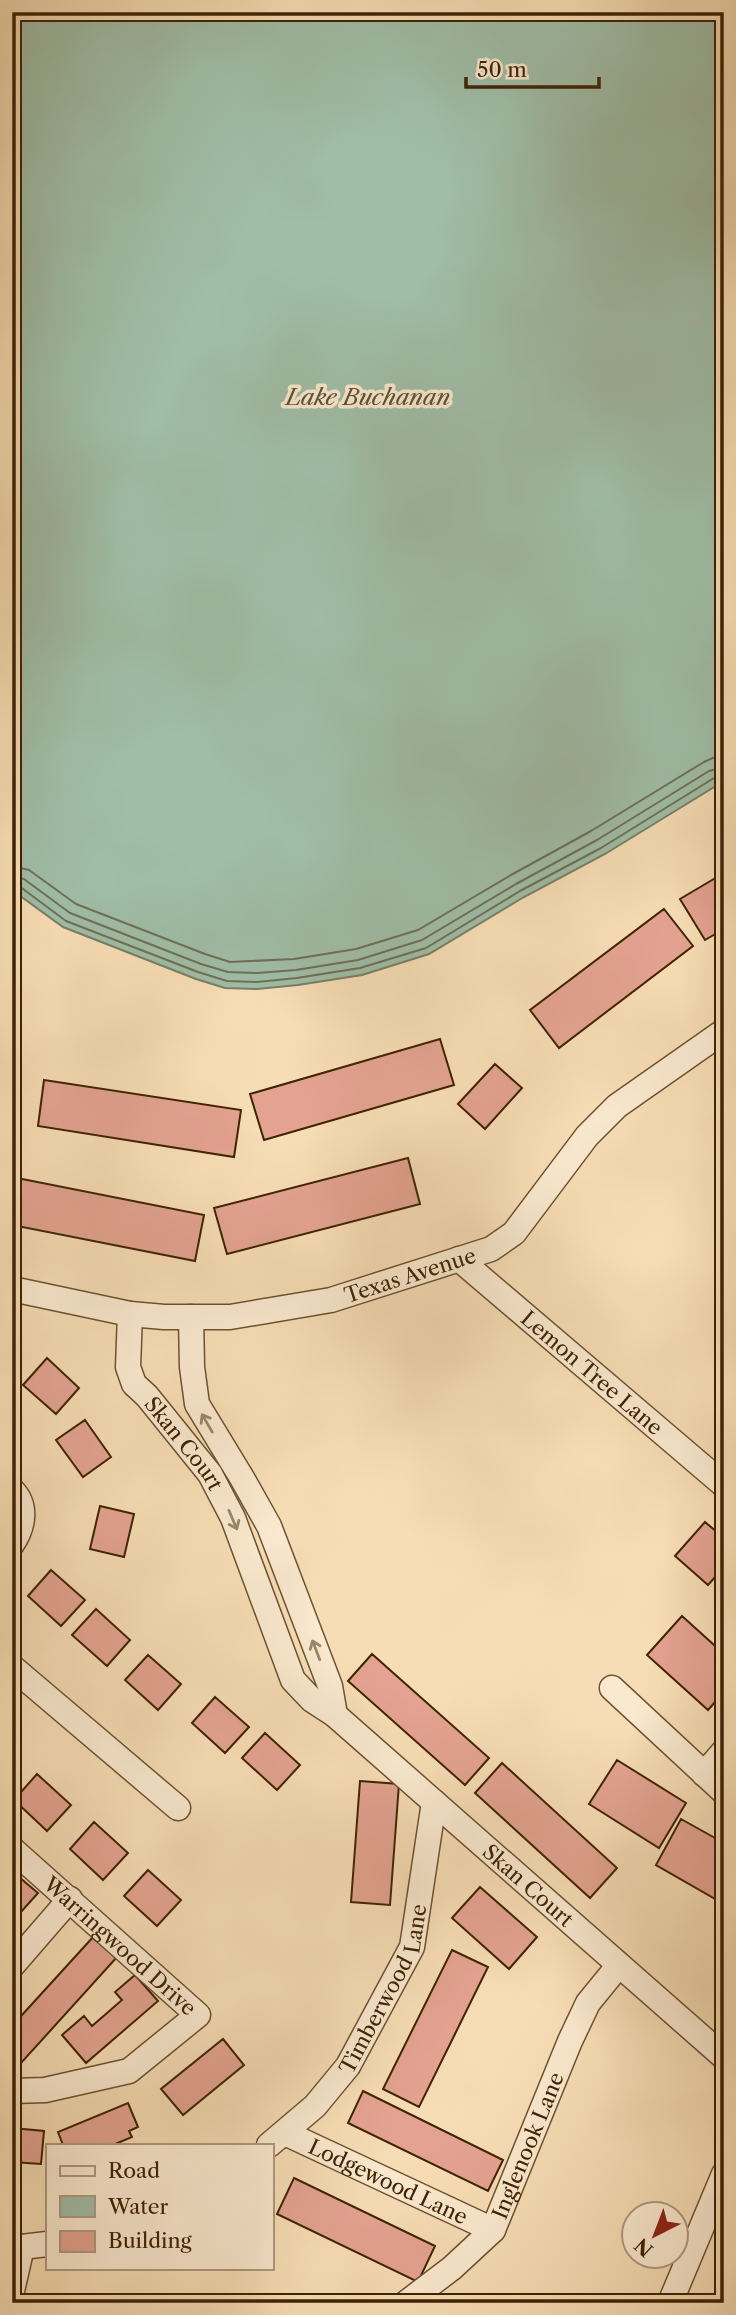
<svg xmlns="http://www.w3.org/2000/svg" width="736" height="2315" viewBox="0 0 736 2315" font-family="'Libre Caslon Text',serif">
<rect width="100%" height="100%" fill="#f7ddb5"/>
<filter id="stains"><feTurbulence type="fractalNoise" baseFrequency=".00286" numOctaves="4"/><feColorMatrix values="0 0 0 0 .2 0 0 0 0 .09 0 0 0 0 .02 0 0 0 .5 -.17"/></filter>
<radialGradient id="worn" r=".72"><stop offset=".6" stop-color="#630" stop-opacity="0"/><stop offset="1" stop-color="#630" stop-opacity=".3"/></radialGradient>
<!-- water -->
<path fill="#9fbda7" stroke="#787f66" stroke-width="2" d="M 12,12 L 724,12 L 724,781 L 605,854 L 524,897 L 429,954 L 362,975 L 298,985 L 257,989 L 225,988 L 196,979 L 63,927 L 12,890 Z"/>
<g fill="none" stroke-linecap="round" stroke-linejoin="round">
<!-- shore -->
<path stroke="#6e7056" stroke-width="2" d="M 12,866 L 29,870 L 76,904 L 205,954 L 230,962 L 294,959 L 356,949 L 418,930 L 511,875 L 591,831 L 704,762 L 715,757 L 724,756
M 12,876 L 24,879 L 70,913 L 201,964 L 228,972 L 257,973 L 296,970 L 358,960 L 422,940 L 516,884 L 597,840 L 709,771 L 724,767
M 12,885 L 19,886 L 66,921 L 198,972 L 227,981 L 257,982 L 297,978 L 360,968 L 426,948 L 520,891 L 601,848 L 714,778 L 724,775"/>
</g>
<!-- building -->
<path fill="#e4a391" stroke="#3e2304" stroke-width="2" d="M 724,873 L 724,929 L 705,940 L 680,899 Z
M 664,909 L 693,946 L 559,1048 L 530,1010 Z
M 440,1039 L 454,1085 L 264,1140 L 250,1094 Z
M 495,1064 L 522,1088 L 485,1129 L 458,1104 Z
M 44,1080 L 241,1110 L 234,1157 L 38,1126 Z
M 408,1158 L 420,1204 L 227,1254 L 214,1208 Z
M 12,1177 L 204,1215 L 195,1261 L 12,1225 Z
M 47,1358 L 79,1388 L 56,1414 L 23,1385 Z
M 85,1420 L 111,1457 L 83,1477 L 56,1440 Z
M 100,1506 L 134,1514 L 124,1557 L 90,1549 Z
M 705,1522 L 724,1538 L 724,1567 L 708,1585 L 675,1556 Z
M 51,1570 L 85,1600 L 61,1626 L 28,1596 Z
M 96,1609 L 130,1640 L 107,1666 L 72,1635 Z
M 682,1616 L 724,1654 L 724,1692 L 708,1710 L 647,1655 Z
M 372,1654 L 489,1758 L 465,1785 L 348,1681 Z
M 148,1655 L 181,1684 L 158,1710 L 125,1680 Z
M 215,1697 L 249,1727 L 225,1753 L 192,1723 Z
M 265,1733 L 300,1765 L 277,1790 L 242,1758 Z
M 617,1760 L 686,1803 L 659,1848 L 589,1804 Z
M 502,1763 L 617,1868 L 590,1898 L 475,1793 Z
M 37,1774 L 71,1805 L 47,1831 L 14,1800 Z
M 360,1781 L 399,1784 L 390,1905 L 351,1902 Z
M 681,1819 L 724,1843 L 724,1904 L 656,1865 Z
M 94,1822 L 128,1853 L 103,1880 L 70,1849 Z
M 148,1870 L 181,1900 L 157,1926 L 124,1896 Z
M 13,1872 L 38,1893 L 12,1922 L 12,1873 Z
M 480,1887 L 537,1937 L 509,1969 L 452,1918 Z
M 94,1936 L 117,1957 L 12,2073 L 12,2026 Z
M 452,1950 L 488,1967 L 419,2107 L 383,2089 Z
M 135,1975 L 158,2001 L 86,2063 L 62,2035 L 84,2016 L 92,2026 L 122,2000 L 115,1992 Z
M 223,2039 L 244,2065 L 183,2115 L 161,2089 Z
M 363,2091 L 503,2160 L 488,2191 L 348,2123 Z
M 128,2103 L 138,2127 L 129,2131 L 132,2137 L 113,2145 L 63,2145 L 58,2132 Z
M 12,2128 L 44,2131 L 41,2164 L 12,2162 Z
M 294,2178 L 435,2246 L 418,2282 L 277,2214 Z"/>
<g fill="none" stroke-linecap="round" stroke-linejoin="round">
<!-- minor casing -->
<g stroke="#6c5230" stroke-width="27">
<g id="minor">
<path id="s1" d="M 459,1259 L 724,1485"/>
<path id="s2" d="M 12,1289 L 130,1314 L 164,1317 L 230,1317 L 331,1300 L 491,1249 L 514,1233 L 587,1136 L 617,1106 L 724,1031"/>
<path id="s3" d="M 130,1314 L 128,1367 L 134,1384 L 147,1396 L 210,1474 L 233,1518 L 293,1680 L 312,1700 L 335,1715 L 724,2057"/>
<path d="M 191,1317 L 192,1367 L 197,1404 L 242,1478 L 269,1526 L 330,1686 L 335,1715"/>
<path d="M 12,1490 C 28,1506 23,1528 12,1544"/>
<path d="M 12,1667 L 178,1808"/>
<path d="M 612,1688 L 724,1792"/>
<path d="M 704,1774 L 724,1751"/>
<path id="s4" d="M 12,1849 L 198,2015 L 129,2071 L 45,2090 L 12,2091"/>
<path d="M 12,1966 L 70,1899"/>
<path id="s5" d="M 285,2133 L 493,2230"/>
<path id="s6" d="M 269,2145 L 315,2106 L 348,2066 L 412,1947 L 434,1802"/>
<path d="M 12,2246 L 22,2247 L 47,2244"/>
<path d="M 12,2291 L 22,2247"/>
<path id="s7" d="M 406,2303 L 452,2268 L 493,2230 L 570,2041 L 588,2003 L 619,1965"/>
<path d="M 670,2303 L 724,2174"/>
</g>
</g>
<!-- minor -->
<use href="#minor" stroke="#fae9cf" stroke-width="24"/>
</g>
<!-- one-way arrows -->
<defs><path id="oneway-shaft" d="M-6 0H5M1.5-3L5.5 0L1.5 3" fill="none" stroke-width="1.6" stroke-linecap="round" stroke-linejoin="round" transform="scale(1.75)"/></defs>
<g stroke="#9c866a">
<use href="#oneway-shaft" transform="translate(207 1423) rotate(-120)"/>
<use href="#oneway-shaft" transform="translate(233 1520) rotate(67)"/>
<use href="#oneway-shaft" transform="translate(316 1650) rotate(-111)"/>
</g>
<g text-anchor="middle" dominant-baseline="central" stroke-width="7" stroke-linejoin="round" paint-order="stroke">
<!-- street labels -->
<g font-size="21" fill="#3e2304" stroke="#fae9cf">
<text stroke="none"><textPath href="#s2" startOffset="406">Texas Avenue</textPath></text>
<text stroke="none"><textPath href="#s1" startOffset="175">Lemon Tree Lane</textPath></text>
<text stroke="none"><textPath href="#s3" startOffset="149">Skan Court</textPath></text>
<text stroke="none"><textPath href="#s3" startOffset="724">Skan Court</textPath></text>
<text stroke="none"><textPath href="#s4" startOffset="145">Warringwood Drive</textPath></text>
<text stroke="none"><textPath href="#s6" startOffset="198">Timberwood Lane</textPath></text>
<text stroke="none"><textPath href="#s7" startOffset="205">Inglenook Lane</textPath></text>
<text stroke="none"><textPath href="#s5" startOffset="114">Lodgewood Lane</textPath></text>
</g>
<!-- water labels -->
<g font-size="23" font-style="italic" fill="#5b5135" stroke="#fae9cf">
<text x="368" y="397">Lake Buchanan</text>
</g>
</g>
<!-- margin -->
<rect width="736" height="2315" fill="none" stroke="#f7ddb5" stroke-width="42"/>
<rect x="14" y="14" width="708" height="2287" fill="none" stroke="#3e2304" stroke-width="3.5"/>
<rect x="21" y="21" width="694" height="2273" fill="none" stroke="#3e2304" stroke-width="2"/>
<!-- legend -->
<rect x="46" y="2144" width="228" height="126" fill="#fae9cf" stroke="#af9a7e" stroke-width="2"/>
<rect x="60" y="2166" width="35" height="10" fill="#fae9cf" stroke="#af9a7e" stroke-width="2"/>
<text x="108" y="2178" font-size="21" fill="#3e2304">Road</text>
<rect x="60" y="2196" width="35" height="21" fill="#9fbda7" stroke="#af9a7e" stroke-width="2"/>
<text x="108" y="2214" font-size="21" fill="#3e2304">Water</text>
<rect x="60" y="2231" width="35" height="21" fill="#e4a391" stroke="#af9a7e" stroke-width="2"/>
<text x="108" y="2248" font-size="21" fill="#3e2304">Building</text>
<!-- north arrow -->
<g transform="translate(655 2235) rotate(222)"><circle r="33" fill="#fae9cf" stroke="#af9a7e" stroke-width="2"/>
<path d="M0-5L12 26L0 18L-12 26Z" fill="#8f2418"/>
<text y="-10" font-size="19" font-weight="bold" text-anchor="middle" fill="#3e2304">N</text>
</g>
<!-- scale -->
<path d="M466 77v10h133v-10" fill="none" stroke="#3e2304" stroke-width="3.5"/>
<text x="477" y="77" font-size="21" fill="#3e2304" stroke="#fae9cf" stroke-width="5" paint-order="stroke">50 m</text>
<rect width="100%" height="100%" filter="url(#stains)"/>
<rect width="100%" height="100%" fill="url(#worn)"/>
</svg>
